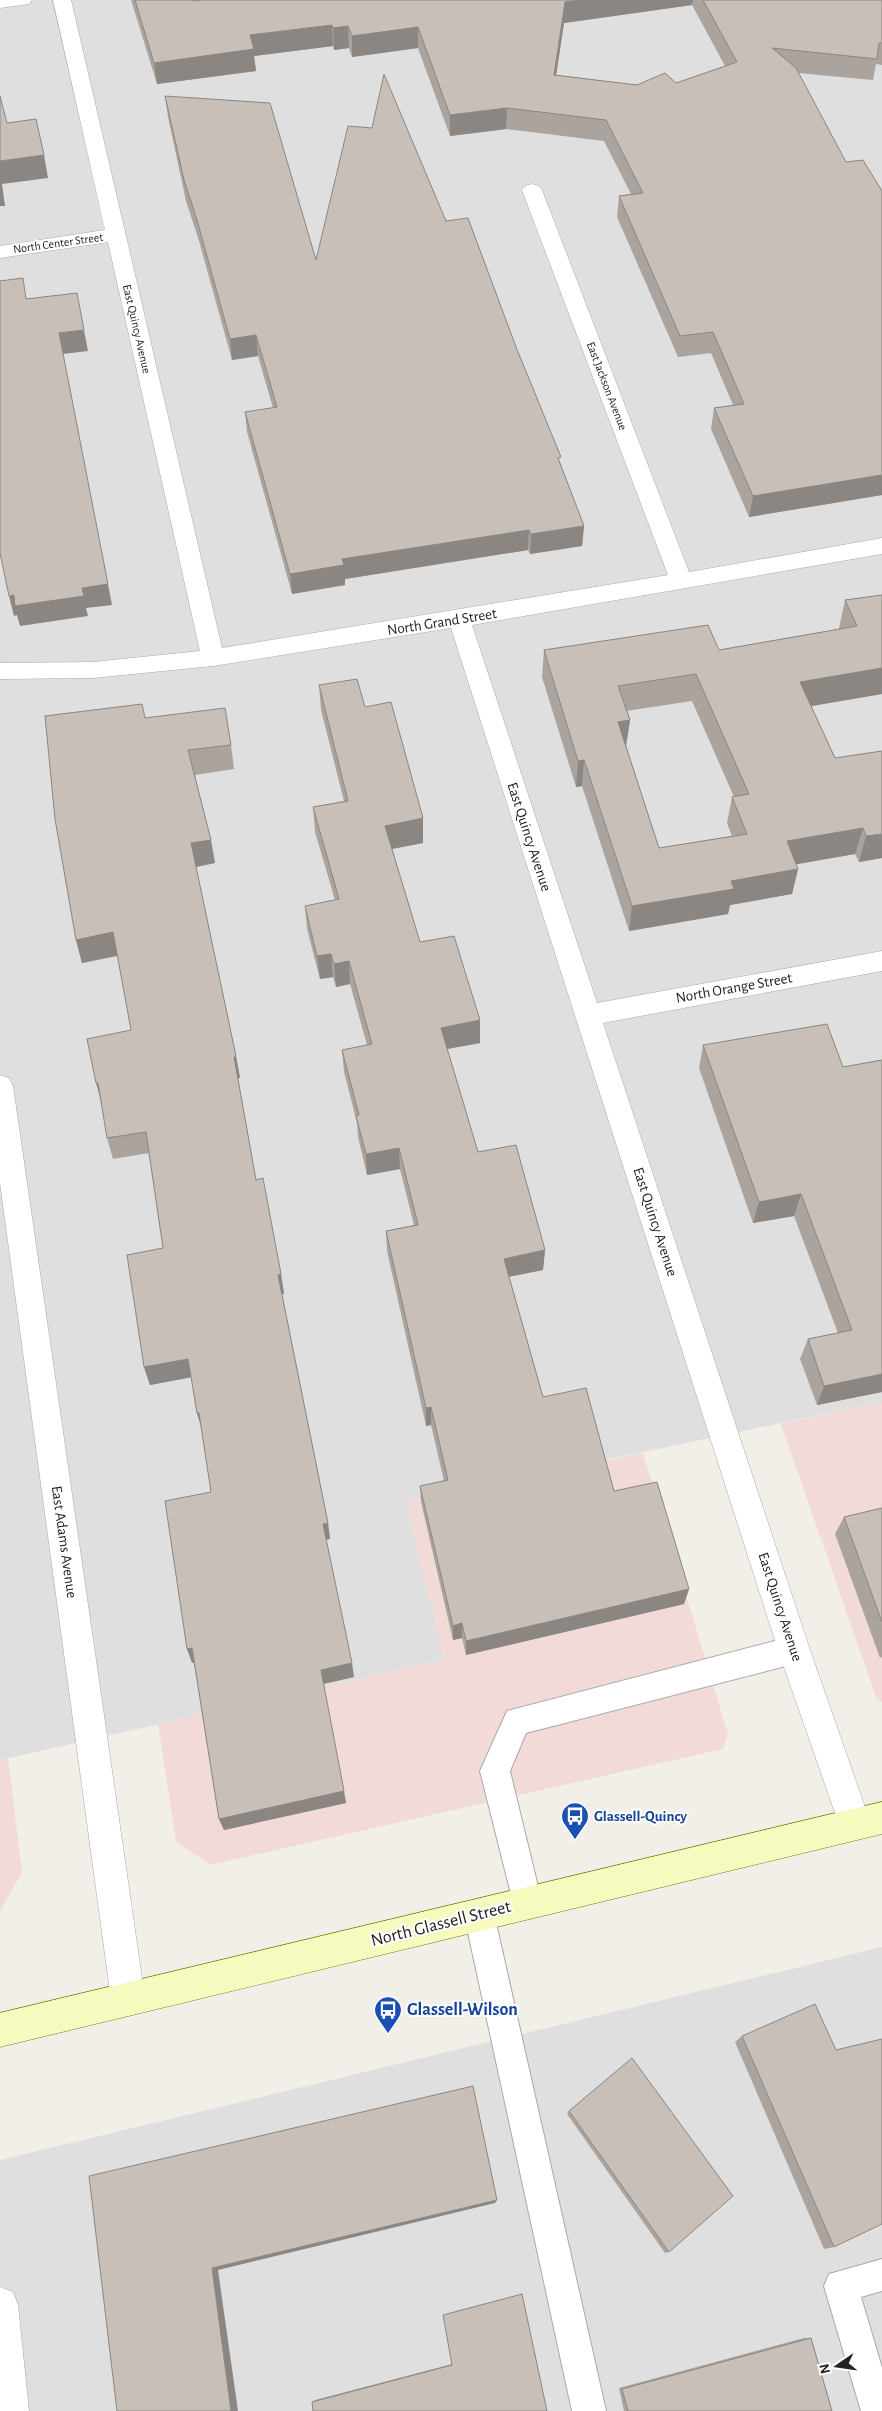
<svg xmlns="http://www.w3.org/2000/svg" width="882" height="2411" viewBox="0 0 882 2411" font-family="'Alegreya Sans',sans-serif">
<rect width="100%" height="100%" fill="#f2efe9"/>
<!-- residential -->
<path fill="#e0dfdf" d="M 0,0 L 882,0 L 882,1402 L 406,1502 L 444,1660 L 0,1760 Z
M 882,1947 L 882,2411 L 0,2411 L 0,2160 Z"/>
<!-- commercial -->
<path fill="#f2dad9" d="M 882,1402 L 882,1702 L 876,1697 L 781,1424 Z
M 643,1453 L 728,1734 L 723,1749 L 210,1865 L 176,1841 L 158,1724 L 444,1660 L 406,1502 Z
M 8,1758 L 22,1872 L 0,1911 L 0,1760 Z"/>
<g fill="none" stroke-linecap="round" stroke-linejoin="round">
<!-- service casing -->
<g stroke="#a9a9a9" stroke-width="2">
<path id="service" d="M 794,1636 L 804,1640 L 808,1650 L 804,1660 L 794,1664 L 526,1733 L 510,1771 L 542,1903 L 538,1914 L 527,1918 L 516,1914 L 480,1771 L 507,1711 Z
M 479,1899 L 490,1903 L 494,1914 L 606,2411 L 572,2411 L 464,1914 L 468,1903 Z
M 882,2259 L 882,2291 L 861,2297 L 882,2368 L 882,2411 L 861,2411 L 824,2286 L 829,2274 Z"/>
</g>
<!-- minor casing -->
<g stroke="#a9a9a9" stroke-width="1">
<path id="minor" d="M 53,0 L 71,0 L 222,648 L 668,575 L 522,190 L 525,186 L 532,184 L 539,186 L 542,190 L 689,572 L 882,538 L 882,554 L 472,625 L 597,1003 L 882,951 L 882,971 L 603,1023 L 810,1650 L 871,1824 L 867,1836 L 855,1840 L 843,1836 L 778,1650 L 451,628 L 213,666 L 93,678 L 0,679 L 0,663 L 93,662 L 200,651 L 108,242 L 0,258 L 0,246 L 105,230 Z
M 0,1075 L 9,1078 L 13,1086 L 145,1999 L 140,2011 L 128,2016 L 116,2011 L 111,1999 L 0,1183 Z
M 0,2287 L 13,2292 L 18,2305 L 29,2411 L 0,2411 Z"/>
</g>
<!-- tertiary casing -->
<g stroke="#a9a9a9" stroke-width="1">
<path id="tertiary" d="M 0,0 L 32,0 L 29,4 L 0,8 Z"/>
</g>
<!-- secondary casing -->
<g stroke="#707d05" stroke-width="1">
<path id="secondary" d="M 882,1802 L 882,1834 L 0,2047 L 0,2013 Z"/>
</g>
<!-- service -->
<use href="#service" fill="#fff" fill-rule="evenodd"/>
<!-- minor -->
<use href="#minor" fill="#fff" fill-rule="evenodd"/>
<!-- tertiary -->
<use href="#tertiary" fill="#fff" fill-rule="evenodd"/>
<!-- secondary -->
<use href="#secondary" fill="#f7fabf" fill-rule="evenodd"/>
</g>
<!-- wall -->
<path fill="#aba49e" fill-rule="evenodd" d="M 131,0 L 193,0 L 193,1 L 201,0 L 882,0 L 882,65 L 876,64 L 873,80 L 798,73 L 846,162 L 882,191 L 882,495 L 749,517 L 711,429 L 714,408 L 733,405 L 711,353 L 678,357 L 617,217 L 619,196 L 631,194 L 604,141 L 506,129 L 450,136 L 418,48 L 352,57 L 349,48 L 334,50 L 333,46 L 254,56 L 256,71 L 157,84 ZM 692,5 L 725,66 L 676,83 L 637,85 L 556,75 L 564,23 Z
M 165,96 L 316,260 L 446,221 L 516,347 L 584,526 L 582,546 L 530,554 L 528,550 L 345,579 L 345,585 L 292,594 L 247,432 L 245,412 L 273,408 L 258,356 L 232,360 L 199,241 L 186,201 L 168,117 Z
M 882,595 L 882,694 L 811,706 L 882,858 L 859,862 L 855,854 L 796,864 L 798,869 L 792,894 L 730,905 L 728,914 L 629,931 L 582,786 L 576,787 L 542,677 L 544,650 L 719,650 L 839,629 L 839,628 L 845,600 ZM 692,701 L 734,797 L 732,797 L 727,823 L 732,836 L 659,848 L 626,746 L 630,720 L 626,711 Z
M 319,685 L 365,707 L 423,843 L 392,849 L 420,942 L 480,1043 L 447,1049 L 478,1152 L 545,1250 L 543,1270 L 509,1277 L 543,1397 L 689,1589 L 684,1604 L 466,1655 L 462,1638 L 453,1640 L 421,1502 L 420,1486 L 444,1481 L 431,1425 L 426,1426 L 387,1251 L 386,1231 L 414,1225 L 400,1169 L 367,1175 L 358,1137 L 357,1123 L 344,1072 L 342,1050 L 367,1045 L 350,984 L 336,987 L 333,977 L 320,979 L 307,929 L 305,906 L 335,900 L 315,832 L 313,807 L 344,801 L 321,710 Z
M 145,718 L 231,745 L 234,769 L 195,775 L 215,863 L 196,867 L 236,1056 L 240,1078 L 238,1078 L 256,1180 L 281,1274 L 284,1294 L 282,1294 L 328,1523 L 330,1539 L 326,1539 L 354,1677 L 323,1684 L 346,1803 L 224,1830 L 219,1819 L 194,1663 L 192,1663 L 211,1492 L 202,1430 L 197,1413 L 191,1377 L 150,1385 L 144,1367 L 163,1248 L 149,1153 L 113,1159 L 107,1138 L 131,1030 L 118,956 L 82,963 L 76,940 Z
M 703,1045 L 843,1067 L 882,1060 L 882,1392 L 817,1405 L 800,1359 L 808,1339 L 838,1333 L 794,1216 L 753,1223 L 699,1068 Z
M 882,1508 L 882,1657 L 880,1658 L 835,1534 L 844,1517 Z
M 742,2036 L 834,2247 L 824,2249 L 735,2042 Z
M 569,2111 L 669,2252 L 665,2253 L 567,2114 Z
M 804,2338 L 811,2338 L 832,2411 L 624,2411 L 619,2388 Z
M 452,2364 L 547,2411 L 312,2402 L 315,2400 Z"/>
<!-- shaded-wall -->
<path fill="#8b8681" d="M 581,0 L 693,0 L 692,5 L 564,23 L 553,96 L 554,75 L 565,2 Z
M 332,25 L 333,46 L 254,56 L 256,71 L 157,84 L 154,63 L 250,35 Z
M 348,26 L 349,48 L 334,50 L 333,28 Z
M 418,27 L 418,48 L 352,57 L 352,36 Z
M 507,108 L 506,129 L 450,136 L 450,115 Z
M 44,155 L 48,178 L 2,184 L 5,206 L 0,206 L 0,161 Z
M 84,330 L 88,351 L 63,354 L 59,333 Z
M 256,335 L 258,356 L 232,360 L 230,339 Z
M 882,475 L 882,495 L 749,517 L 753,496 Z
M 584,526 L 582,546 L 530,554 L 531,534 Z
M 529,530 L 528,550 L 345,579 L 345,585 L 292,594 L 290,574 L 342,559 Z
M 108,584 L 112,605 L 86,608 L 88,616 L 20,626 L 17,615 L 14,616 L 9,596 L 82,588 Z
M 882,668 L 882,694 L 794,709 L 800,682 Z
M 630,720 L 626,746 L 615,748 L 618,722 Z
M 584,760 L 582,786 L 576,787 L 578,761 Z
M 423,818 L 423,843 L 386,850 L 385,826 Z
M 863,828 L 855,854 L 781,867 L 787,841 Z
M 882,834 L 882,858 L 859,862 L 866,836 Z
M 211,840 L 215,863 L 195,867 L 191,843 Z
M 798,869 L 792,894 L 730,905 L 728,914 L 629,931 L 632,906 L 731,881 Z
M 113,932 L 119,955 L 82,963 L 76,940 Z
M 331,954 L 333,977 L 320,979 L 317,956 Z
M 349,961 L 350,984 L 336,987 L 334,964 Z
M 480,1020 L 480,1043 L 441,1050 L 441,1028 Z
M 236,1056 L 240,1078 L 238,1078 L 234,1057 Z
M 96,1083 L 98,1083 L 102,1105 Z
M 399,1148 L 400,1169 L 367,1175 L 366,1154 Z
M 801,1194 L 794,1216 L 753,1223 L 759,1202 Z
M 545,1250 L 543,1270 L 502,1278 L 504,1259 Z
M 281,1274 L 284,1294 L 281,1294 L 278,1275 Z
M 188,1359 L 193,1377 L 150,1385 L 144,1367 Z
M 882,1374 L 882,1392 L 817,1405 L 824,1386 Z
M 431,1407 L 431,1425 L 426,1426 L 426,1408 Z
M 197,1413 L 199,1413 L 204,1430 L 202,1430 Z
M 328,1523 L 330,1539 L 325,1540 L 323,1524 Z
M 689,1589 L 684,1604 L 466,1655 L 466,1641 Z
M 462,1623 L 462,1638 L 453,1640 L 453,1626 Z
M 192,1648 L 197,1662 L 192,1663 L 187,1649 Z
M 352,1663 L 354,1677 L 323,1684 L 321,1670 Z
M 344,1791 L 346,1803 L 224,1830 L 219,1819 Z
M 497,2200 L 495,2203 L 218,2270 L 238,2411 L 231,2411 L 212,2268 Z"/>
<!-- building -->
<path fill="#c7bfb8" stroke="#8b8681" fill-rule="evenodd" d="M 135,0 L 193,0 L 193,1 L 201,0 L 581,0 L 565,2 L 554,75 L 637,85 L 665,73 L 676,83 L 737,62 L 703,0 L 882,0 L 882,43 L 879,43 L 877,59 L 772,48 L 796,68 L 846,162 L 863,160 L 882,191 L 882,475 L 753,496 L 714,408 L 744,404 L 713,332 L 680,336 L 619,196 L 643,193 L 606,120 L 507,108 L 450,115 L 418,27 L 352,36 L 348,26 L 333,28 L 332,25 L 250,35 L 254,49 L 154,63 Z
M 384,74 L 446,221 L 468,218 L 516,347 L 561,457 L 558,458 L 584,526 L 531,534 L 529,530 L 342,559 L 344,565 L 290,574 L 245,412 L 277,407 L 256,335 L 230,339 L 197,220 L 184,180 L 165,96 L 270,103 L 316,260 L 348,126 L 372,128 Z
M 0,96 L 7,123 L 36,119 L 44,155 L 0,161 Z
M 23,278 L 26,299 L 77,293 L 84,330 L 59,333 L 108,584 L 82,588 L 84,596 L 15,606 L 14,595 L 9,596 L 0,553 L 0,281 Z
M 882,595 L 882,668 L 800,682 L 835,758 L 882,751 L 882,834 L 866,836 L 863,828 L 787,841 L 798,869 L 731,881 L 734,889 L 632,906 L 584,760 L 578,761 L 544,650 L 708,625 L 719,650 L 857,626 L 845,600 ZM 696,674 L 749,794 L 732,797 L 747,834 L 659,848 L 618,722 L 630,720 L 618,686 Z
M 357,679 L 365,707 L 391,702 L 423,818 L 385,826 L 420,942 L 454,936 L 480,1020 L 441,1028 L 478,1152 L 516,1145 L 545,1250 L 504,1259 L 543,1397 L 586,1388 L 614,1491 L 657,1482 L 689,1589 L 466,1641 L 462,1623 L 453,1626 L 420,1486 L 448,1480 L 431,1407 L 426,1408 L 386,1231 L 418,1225 L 399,1148 L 366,1154 L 356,1116 L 359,1115 L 342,1050 L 372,1044 L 349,961 L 334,964 L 331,954 L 317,956 L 305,906 L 339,899 L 313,807 L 348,801 L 319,685 Z
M 142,704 L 145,718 L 225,708 L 231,745 L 188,750 L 211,840 L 191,843 L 236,1056 L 234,1057 L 256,1180 L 263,1178 L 281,1274 L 278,1275 L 328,1523 L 323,1524 L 352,1663 L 321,1670 L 344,1791 L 219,1819 L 192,1648 L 187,1649 L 165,1501 L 211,1492 L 199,1413 L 197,1413 L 188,1359 L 144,1367 L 127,1255 L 163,1248 L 146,1132 L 107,1138 L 98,1083 L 96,1083 L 87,1039 L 131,1030 L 113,932 L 76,940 L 55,819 L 45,716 Z
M 827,1024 L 843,1067 L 882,1060 L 882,1374 L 824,1386 L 808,1339 L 852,1330 L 801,1194 L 759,1202 L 703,1045 Z
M 882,1508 L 882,1622 L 844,1517 Z
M 815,2004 L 836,2050 L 882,2039 L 882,2224 L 834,2247 L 742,2036 Z
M 632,2058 L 733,2196 L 669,2252 L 569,2111 Z
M 473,2086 L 497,2200 L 212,2268 L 231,2411 L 117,2411 L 89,2176 Z
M 522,2294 L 547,2411 L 313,2411 L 312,2402 L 452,2365 L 443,2315 Z
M 811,2338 L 832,2411 L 628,2411 L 622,2389 Z"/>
<!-- icons -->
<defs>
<g id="bus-pin" transform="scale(1.4375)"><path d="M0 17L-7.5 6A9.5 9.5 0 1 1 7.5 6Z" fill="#1a4fb4" stroke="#fff"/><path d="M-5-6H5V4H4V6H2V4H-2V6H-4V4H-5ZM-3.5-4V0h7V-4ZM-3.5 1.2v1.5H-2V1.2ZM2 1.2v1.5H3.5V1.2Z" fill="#fff"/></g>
</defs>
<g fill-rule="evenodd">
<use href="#bus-pin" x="575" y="1816"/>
<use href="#bus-pin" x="388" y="2010"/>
</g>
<g text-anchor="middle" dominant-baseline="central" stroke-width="4" stroke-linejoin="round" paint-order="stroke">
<!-- far-street labels -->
<g font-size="12" fill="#222" stroke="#fff">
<text transform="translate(58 243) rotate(-8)">North Center Street</text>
<text transform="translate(137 329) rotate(77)">East Quincy Avenue</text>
<text transform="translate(607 386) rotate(69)">East Jackson Avenue</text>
</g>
<!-- street labels -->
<g font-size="15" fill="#222" stroke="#fff">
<text transform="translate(442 622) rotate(-9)">North Grand Street</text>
<text transform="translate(529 837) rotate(72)">East Quincy Avenue</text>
<text transform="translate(734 988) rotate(-10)">North Orange Street</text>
<text transform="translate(655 1222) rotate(72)">East Quincy Avenue</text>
<text transform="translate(64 1542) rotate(82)">East Adams Avenue</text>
<text transform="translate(780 1607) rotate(72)">East Quincy Avenue</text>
</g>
<!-- transit labels -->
<g font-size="15" font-weight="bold" fill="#164399" stroke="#fff" text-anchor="start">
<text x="594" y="1816">Glassell-Quincy</text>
</g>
<!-- near-street labels -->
<g font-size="18" fill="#222" stroke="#fff">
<text transform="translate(441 1924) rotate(-14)">North Glassell Street</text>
</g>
<!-- near-transit labels -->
<g font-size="18" font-weight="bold" fill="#164399" stroke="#fff" text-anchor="start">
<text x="407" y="2010">Glassell-Wilson</text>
</g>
</g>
<!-- north arrow -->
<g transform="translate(837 2366) rotate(257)" stroke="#ffffff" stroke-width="4" paint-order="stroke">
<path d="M0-4L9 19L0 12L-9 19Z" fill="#222222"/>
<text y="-8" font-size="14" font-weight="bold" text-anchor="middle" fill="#222222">N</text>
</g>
</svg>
